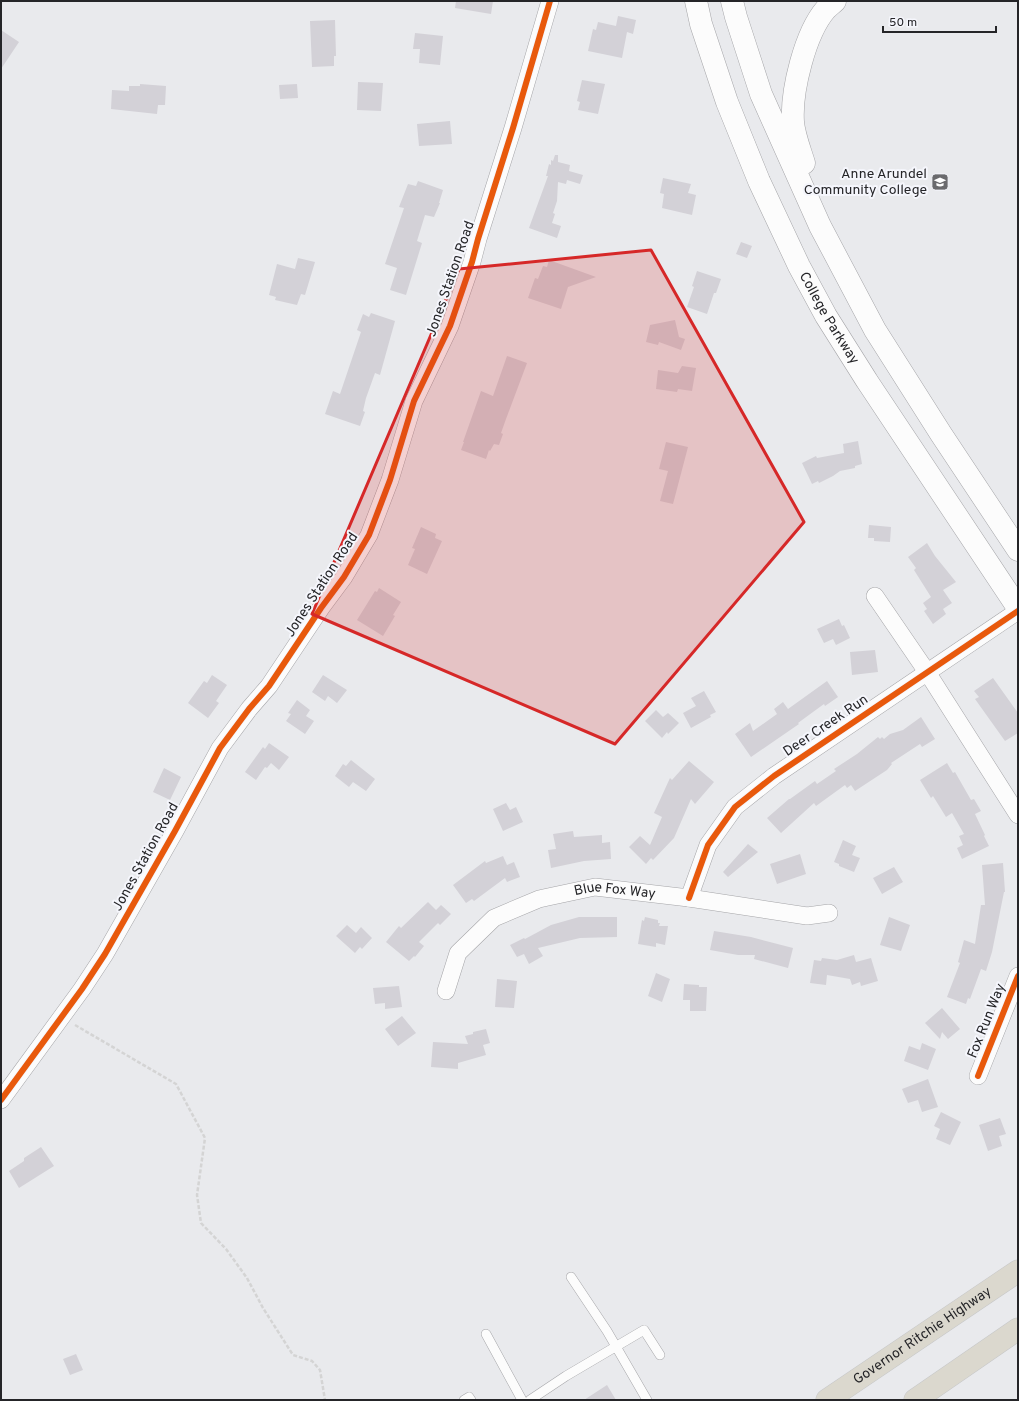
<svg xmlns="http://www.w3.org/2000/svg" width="1019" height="1401" viewBox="0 0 1019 1401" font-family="Overpass,sans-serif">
<rect width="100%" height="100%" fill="#e9eaed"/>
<!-- building -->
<path fill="#d3d1d7" d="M 456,1 L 493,1 L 491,14 L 455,8 Z
M 618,16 L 636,20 L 633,34 L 627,32 L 622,58 L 588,51 L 593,29 L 596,30 L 598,22 L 616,26 Z
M 335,20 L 336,56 L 334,56 L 334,66 L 312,67 L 310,21 Z
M 1,30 L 19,42 L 1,69 Z
M 415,33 L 443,36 L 440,65 L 419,63 L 420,49 L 413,49 Z
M 582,80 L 605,84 L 598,114 L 578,110 L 580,102 L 577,101 Z
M 358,82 L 383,83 L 381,111 L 357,110 Z
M 140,84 L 166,86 L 165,105 L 158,105 L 157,114 L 111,109 L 112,90 L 129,91 L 129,86 L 140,86 Z
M 297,84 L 298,98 L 280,99 L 279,85 Z
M 450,121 L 452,144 L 419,146 L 417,124 Z
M 555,155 L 558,155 L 558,162 L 570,165 L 569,171 L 583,175 L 580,184 L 567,180 L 566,184 L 558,182 L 557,201 L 553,213 L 555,214 L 552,223 L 561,226 L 557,238 L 529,228 L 548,176 L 546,176 L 549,164 L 551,165 L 551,160 L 553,161 Z
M 663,178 L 691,184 L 688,193 L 696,195 L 692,215 L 662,208 L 664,194 L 660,193 Z
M 418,181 L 443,190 L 439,203 L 440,203 L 434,217 L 425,215 L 417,241 L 422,243 L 406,295 L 390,290 L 397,268 L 385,264 L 404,208 L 399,207 L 408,184 L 416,186 Z
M 741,242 L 752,246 L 747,258 L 736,254 Z
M 298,258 L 315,262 L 305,295 L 301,294 L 297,305 L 275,300 L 276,297 L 269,295 L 277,264 L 295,269 Z
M 549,260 L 596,277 L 568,287 L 561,309 L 528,298 L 535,278 L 538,279 L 543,266 L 547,267 Z
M 697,271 L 721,279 L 716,293 L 714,293 L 707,314 L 687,307 L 694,287 L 692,286 Z
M 371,313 L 395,321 L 380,375 L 375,373 L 366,398 L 363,411 L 365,412 L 360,426 L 325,414 L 333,391 L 340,394 L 361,332 L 357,330 L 363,314 L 369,317 Z
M 675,320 L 679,337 L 685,339 L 681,350 L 659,342 L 658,345 L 646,342 L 650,325 Z
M 507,356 L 527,363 L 506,419 L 501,433 L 503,434 L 499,445 L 494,444 L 490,451 L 489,450 L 486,459 L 461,450 L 464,442 L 463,442 L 481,391 L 493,396 Z
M 682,366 L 696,368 L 692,391 L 678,389 L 677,392 L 656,389 L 658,370 L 678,373 Z
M 858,441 L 862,464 L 855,466 L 855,468 L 840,471 L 833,476 L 819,483 L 818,481 L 812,484 L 802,463 L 816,456 L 817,458 L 844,453 L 843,444 Z
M 666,442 L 688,447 L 673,504 L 660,501 L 668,471 L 659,469 Z
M 869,525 L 891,527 L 890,542 L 874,541 L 874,538 L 868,538 Z
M 421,527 L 436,534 L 435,538 L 442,541 L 427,574 L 408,565 L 415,549 L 412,548 Z
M 927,543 L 935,556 L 956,582 L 943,590 L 952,603 L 943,609 L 946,614 L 933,624 L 924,611 L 927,609 L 923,603 L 931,597 L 914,570 L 916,568 L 908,557 Z
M 379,588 L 401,602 L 393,615 L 395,616 L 383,636 L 357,620 L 375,591 L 377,592 Z
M 839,619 L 842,626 L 844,625 L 850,638 L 836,645 L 833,639 L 824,643 L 817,629 Z
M 875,650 L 878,672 L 852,675 L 850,652 Z
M 212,675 L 227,685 L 216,701 L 219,703 L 208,718 L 188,703 L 204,681 L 207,683 Z
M 323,675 L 347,690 L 337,703 L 328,696 L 325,701 L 312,692 Z
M 993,678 L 1018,713 L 1018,733 L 1005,741 L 975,699 L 979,697 L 974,691 Z
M 827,681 L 838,697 L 825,706 L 824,704 L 813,712 L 798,723 L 799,724 L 751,757 L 735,734 L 750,723 L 753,731 L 777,714 L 774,709 L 783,702 L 788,709 Z
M 704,691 L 716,712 L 710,715 L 711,717 L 691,728 L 683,713 L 696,706 L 691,698 Z
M 297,700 L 310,710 L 306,716 L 314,721 L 305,734 L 286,721 L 291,714 L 288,713 Z
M 656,710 L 663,717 L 668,713 L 679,723 L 668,734 L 667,732 L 662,738 L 645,721 Z
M 921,717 L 935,739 L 922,747 L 920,744 L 891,763 L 892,764 L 887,770 L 855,791 L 851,785 L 847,788 L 845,785 L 816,806 L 814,803 L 781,833 L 767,818 L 789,799 L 790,799 L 815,781 L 817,784 L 836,771 L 834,769 L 857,754 L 878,737 L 880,739 L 882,737 L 884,739 L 890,734 L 903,730 Z
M 269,743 L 289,757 L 279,770 L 271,763 L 267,768 L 265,767 L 256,780 L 245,772 L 263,747 L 265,749 Z
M 351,760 L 375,779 L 366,791 L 353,782 L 349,787 L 335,776 L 343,764 L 346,766 Z
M 689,761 L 714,782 L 695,804 L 691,799 L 674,838 L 653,860 L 651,858 L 646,864 L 629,847 L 640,836 L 650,845 L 662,817 L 654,813 L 670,778 L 672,780 Z
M 947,763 L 953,773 L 955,772 L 971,800 L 974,799 L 981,811 L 975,814 L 985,835 L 984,836 L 989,846 L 962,859 L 957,848 L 963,845 L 959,836 L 964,834 L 952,813 L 946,817 L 933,796 L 931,798 L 920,780 Z
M 164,768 L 181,777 L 170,800 L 153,792 Z
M 506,803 L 510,810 L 516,807 L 523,822 L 503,831 L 493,809 Z
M 573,831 L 574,837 L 602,835 L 602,843 L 610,842 L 611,859 L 584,861 L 551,868 L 548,850 L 556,849 L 553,834 Z
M 843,840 L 856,846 L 852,855 L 860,858 L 854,872 L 839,866 L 839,864 L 834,862 Z
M 748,844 L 758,852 L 728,877 L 723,872 Z
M 800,854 L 806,874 L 777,884 L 770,864 Z
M 503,856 L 507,865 L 514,862 L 520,877 L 507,882 L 505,878 L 474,901 L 472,899 L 466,903 L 453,885 L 485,861 L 486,863 Z
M 1003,863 L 1005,892 L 1004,892 L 992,952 L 986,971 L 981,969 L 970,999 L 968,998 L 966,1004 L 947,997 L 960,963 L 958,962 L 964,940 L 975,944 L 981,905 L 985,905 L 982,865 Z
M 894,867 L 903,882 L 882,894 L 873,878 Z
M 428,902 L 436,910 L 441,905 L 451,914 L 440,925 L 438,923 L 419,942 L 424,946 L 415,957 L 414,956 L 409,961 L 386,942 L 399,926 L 401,928 Z
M 579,917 L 617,917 L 617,937 L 580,938 L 538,948 L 543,956 L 529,964 L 524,954 L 517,957 L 510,945 L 524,938 L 525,939 L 551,925 Z
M 645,917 L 658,920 L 658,923 L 660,923 L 659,926 L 668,926 L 665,945 L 656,943 L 656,947 L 638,944 L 642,920 L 644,921 Z
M 889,917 L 910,925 L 901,951 L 880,945 Z
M 347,925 L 356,933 L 361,927 L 372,938 L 362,949 L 360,947 L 355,953 L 336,936 Z
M 714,931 L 751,937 L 793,948 L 788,968 L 754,959 L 755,955 L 738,955 L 710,950 Z
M 854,955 L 856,962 L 871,958 L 878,981 L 861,986 L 860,982 L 852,985 L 850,979 L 827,975 L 826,985 L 810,983 L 814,960 L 821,961 L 822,958 L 837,960 Z
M 656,973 L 670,979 L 662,1002 L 648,996 Z
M 497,979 L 517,981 L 514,1008 L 495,1007 Z
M 684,984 L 699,985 L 699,987 L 707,987 L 706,1011 L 690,1011 L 690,1000 L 683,1000 Z
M 399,986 L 402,1007 L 385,1009 L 385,1003 L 375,1004 L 373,988 Z
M 942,1008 L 960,1029 L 948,1039 L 942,1032 L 940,1039 L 925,1023 Z
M 402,1016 L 416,1033 L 398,1046 L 385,1029 Z
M 486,1029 L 490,1043 L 483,1045 L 486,1055 L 458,1063 L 458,1069 L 431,1067 L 433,1042 L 468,1044 L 465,1036 L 473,1034 L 473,1032 Z
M 922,1043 L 936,1049 L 928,1070 L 904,1061 L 909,1046 L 920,1050 Z
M 928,1079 L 938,1107 L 922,1112 L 918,1100 L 908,1103 L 902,1089 Z
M 941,1112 L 961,1122 L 950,1145 L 936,1139 L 940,1129 L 934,1126 Z
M 1000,1118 L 1006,1134 L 999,1136 L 1002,1146 L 988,1151 L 979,1125 Z
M 41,1147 L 54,1166 L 19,1188 L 9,1171 L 24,1161 L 24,1158 Z
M 76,1354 L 83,1370 L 70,1375 L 63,1359 Z
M 607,1385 L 616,1400 L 584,1400 Z"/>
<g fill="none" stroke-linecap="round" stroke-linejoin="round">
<!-- service casing -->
<g stroke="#a5a5a8" stroke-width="10">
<path id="service" d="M 571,1277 L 607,1331 L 647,1400
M 486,1334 L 522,1400
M 464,1400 L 469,1397 L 471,1400
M 530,1400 L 566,1376 L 644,1330 L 660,1355"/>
</g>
<!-- minor casing -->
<g stroke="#a5a5a8" stroke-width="18">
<g id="minor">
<path d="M 875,596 L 927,672 L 1018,815"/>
<path d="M 689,898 L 708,845 L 735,807 L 774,776 L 1018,611"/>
<path id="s1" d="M 446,991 L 458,953 L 494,918 L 539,899 L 548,897 L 595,887 L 689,898 L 807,916 L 829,913"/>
<path d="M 978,1076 L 1018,976"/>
<path d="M 1,1100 L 82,989 L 105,954 L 175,831 L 220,748 L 249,709 L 269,686 L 321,608 L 344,577 L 369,535 L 390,480 L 414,401 L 450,326 L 472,262 L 478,239 L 513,128 L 550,1"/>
</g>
</g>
<!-- secondary casing -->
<g stroke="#a5a5a8" stroke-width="23">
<g id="secondary">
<path id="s2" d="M 696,1 L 701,24 L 727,102 L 759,181 L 799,266 L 826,316 L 867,381 L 1018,608"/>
<path d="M 732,1 L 736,17 L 761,94 L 820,226 L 875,330 L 941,434 L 1018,550"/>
<path d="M 804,163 C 800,150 794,135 793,122 C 791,91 805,33 826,9 C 829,6 832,4 835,1"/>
</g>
</g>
<!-- trunk casing -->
<g stroke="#c7c8c9" stroke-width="23">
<g id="trunk">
<path id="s3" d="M 827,1400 L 1018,1271"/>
<path d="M 915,1400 L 1018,1329"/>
</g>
</g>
<!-- path -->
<path stroke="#d4d4d4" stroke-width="2.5" stroke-dasharray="4 2" stroke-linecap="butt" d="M 75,1025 L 176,1084 L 205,1138 L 197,1195 L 201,1223 L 226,1249 L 247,1278 L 263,1308 L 293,1355 L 312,1361 L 320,1370 L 325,1400"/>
<!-- service -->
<use href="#service" stroke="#fcfcfc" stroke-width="9"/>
<!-- minor -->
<use href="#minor" stroke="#fcfcfc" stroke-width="17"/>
<!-- secondary -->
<use href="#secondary" stroke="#fcfcfc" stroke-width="22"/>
<!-- trunk -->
<use href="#trunk" stroke="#dbd8ce" stroke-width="22"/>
<!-- cycleway casing -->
<g stroke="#f5f6fc" stroke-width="8">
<path id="cycleway" d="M 689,898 L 708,845 L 735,807 L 774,776 L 1018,611
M 978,1076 L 1018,976
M 1,1100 L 82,989 L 105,954 L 175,831 L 220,748 L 249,709 L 269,686 L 321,608 L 344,577 L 369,535 L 390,480 L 414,401 L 450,326 L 472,262 L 478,239 L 513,128 L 550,1"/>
</g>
<!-- cycleway -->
<use href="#cycleway" stroke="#e8590c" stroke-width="6"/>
</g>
<!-- marked area -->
<path fill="#d62828" fill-opacity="0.2" stroke="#d62828" stroke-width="3" stroke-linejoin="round" d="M 651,250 L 804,522 L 615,744 L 312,614 L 459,269 Z"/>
<!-- icons -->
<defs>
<g id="university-square" transform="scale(0.9)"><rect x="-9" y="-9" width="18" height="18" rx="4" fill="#6a6a6d" stroke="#f5f6fc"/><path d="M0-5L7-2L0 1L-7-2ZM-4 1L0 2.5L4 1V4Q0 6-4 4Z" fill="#fff"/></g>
</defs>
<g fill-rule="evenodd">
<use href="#university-square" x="940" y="182"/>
</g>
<g text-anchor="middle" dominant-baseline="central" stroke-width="4" stroke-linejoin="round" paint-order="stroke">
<!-- poi labels -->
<g font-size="14" fill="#252528" stroke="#f5f6fc" text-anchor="end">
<text x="927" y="174">Anne Arundel<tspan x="927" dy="16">Community College</tspan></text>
</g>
<!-- street labels -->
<g font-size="14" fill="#252528" stroke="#f5f6fc">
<text transform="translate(451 279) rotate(-71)">Jones Station Road</text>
<text stroke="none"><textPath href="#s2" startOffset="345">College Parkway</textPath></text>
<text transform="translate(322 585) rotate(-57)">Jones Station Road</text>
<text transform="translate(826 726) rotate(-34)">Deer Creek Run</text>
<text transform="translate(146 857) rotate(-61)">Jones Station Road</text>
<text stroke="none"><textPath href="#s1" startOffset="216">Blue Fox Way</textPath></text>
<text transform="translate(987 1021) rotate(-68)">Fox Run Way</text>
<text stroke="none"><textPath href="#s3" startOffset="115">Governor Ritchie Highway</textPath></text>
</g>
</g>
<!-- border -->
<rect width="1019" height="1401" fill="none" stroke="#252528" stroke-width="4"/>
<!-- scale -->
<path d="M883 26v6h113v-6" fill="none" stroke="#252528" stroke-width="2"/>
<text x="889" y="26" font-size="12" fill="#252528" stroke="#f5f6fc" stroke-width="3" paint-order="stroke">50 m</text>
</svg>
